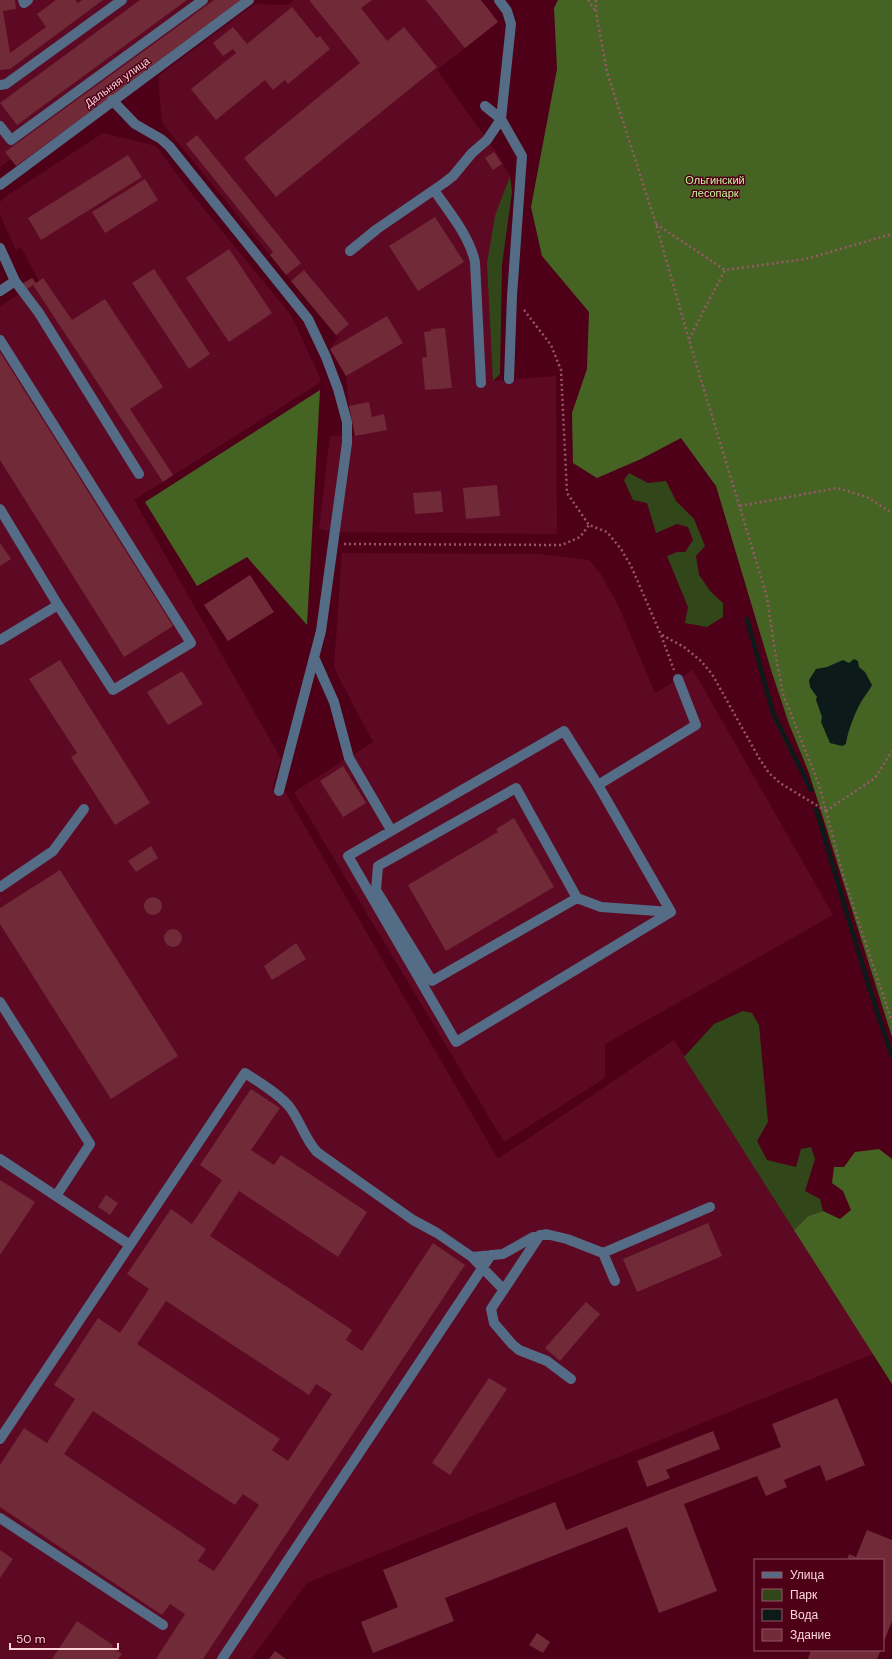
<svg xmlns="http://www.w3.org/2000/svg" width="892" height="1659" viewBox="0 0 892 1659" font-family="'DM Sans',sans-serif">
<rect width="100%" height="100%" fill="#4e0019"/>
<!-- built -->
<path fill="#5e0924" d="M 0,0 L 222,0 L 0,167 Z
M 295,0 L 481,0 L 498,22 L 437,70 L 498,155 L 510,176 L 505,188 L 493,381 L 556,376 L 557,534 L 335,532 L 319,529 L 330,436 L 355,436 L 349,406 L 346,376 L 330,349 L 338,338 L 162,123 L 158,76 L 252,6 L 257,4 L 288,5 Z
M 103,133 L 156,146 L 195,198 L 282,304 L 292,317 L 321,380 L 318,384 L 134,500 L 281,759 L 272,789 L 285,792 L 498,1159 L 674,1040 L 873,1354 L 307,1583 L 251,1659 L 0,1659 L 0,306 L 26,290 L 22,284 L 32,278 L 36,283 L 39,281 L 21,247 L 16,250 L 0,215 L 0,202 L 5,197 Z
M 342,553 L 538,554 L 589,560 L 600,573 L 618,605 L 655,693 L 693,670 L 833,915 L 605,1044 L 605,1078 L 504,1142 L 294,792 L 373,742 L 334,668 Z"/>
<!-- green -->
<path fill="#314719" d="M 510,176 L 512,192 L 502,265 L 500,374 L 493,381 L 487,263 L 495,216 Z
M 629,473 L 648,483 L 666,481 L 676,501 L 694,519 L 705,546 L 696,556 L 699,575 L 711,592 L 723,603 L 723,617 L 707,627 L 685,623 L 688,607 L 667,556 L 677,552 L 685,552 L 693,540 L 688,527 L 677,524 L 656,533 L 647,503 L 633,500 L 624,480 Z
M 743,1011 L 752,1013 L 759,1025 L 768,1122 L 757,1141 L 767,1160 L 796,1167 L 801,1149 L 811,1147 L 815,1159 L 805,1191 L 820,1199 L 823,1211 L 808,1216 L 794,1230 L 684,1057 L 714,1024 Z"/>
<!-- forest -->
<path fill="#456423" d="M 558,0 L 892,0 L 892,1037 L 809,773 L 789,724 L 772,673 L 716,486 L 681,438 L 641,459 L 597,478 L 573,463 L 572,413 L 587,369 L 589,312 L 542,256 L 531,207 L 557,69 L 554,8 Z
M 320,390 L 307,625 L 247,557 L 197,586 L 145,502 Z
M 879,1149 L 892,1159 L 892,1384 L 794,1230 L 808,1216 L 823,1211 L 840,1219 L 851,1210 L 843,1191 L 832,1183 L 834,1167 L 844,1167 L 855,1152 Z"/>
<!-- water -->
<path fill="#0c1a19" d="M 854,659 L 858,661 L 859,667 L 865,672 L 872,685 C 869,691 866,694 863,699 C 857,707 847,733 846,744 L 842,746 L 830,743 L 821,722 L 822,717 L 816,700 L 817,697 L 810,687 L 809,680 L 816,669 L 827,667 L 843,660 L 849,663 Z"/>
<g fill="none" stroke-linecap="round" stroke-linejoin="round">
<!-- stream -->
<path stroke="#0c1a19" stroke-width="4.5" d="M 747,619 L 773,713 L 811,790
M 816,809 C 841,891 863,974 892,1056"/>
</g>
<!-- building -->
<path fill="#702a38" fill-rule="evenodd" d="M 0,0 L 15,0 L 16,9 L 3,11 L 10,53 L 46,27 L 37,14 L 56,0 L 75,0 L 78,3 L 82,0 L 103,0 L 10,69 L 0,70 Z
M 140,0 L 187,0 L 17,125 L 0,103 Z
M 214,0 L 245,0 L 16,166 L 5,152 Z
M 309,0 L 372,0 L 361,8 L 387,41 L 404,27 L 437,67 L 276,197 L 244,158 L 360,63 Z
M 426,0 L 481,0 L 498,22 L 465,48 Z
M 292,7 L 317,38 L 320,36 L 330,49 L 288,84 L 285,80 L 273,90 L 265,80 L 216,120 L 191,89 L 236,53 L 233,49 L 223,56 L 213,43 L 233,27 L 247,44 Z
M 197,135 L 301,263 L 286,275 L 270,255 L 273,252 L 186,144 Z
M 494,152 L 502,164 L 493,170 L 485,158 Z
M 128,155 L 142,177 L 41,240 L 28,218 Z
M 145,179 L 158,200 L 105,233 L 92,212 Z
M 435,217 L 464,262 L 418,291 L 389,246 Z
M 229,249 L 272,313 L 229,342 L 186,278 Z
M 154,269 L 210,354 L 189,369 L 132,283 Z
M 304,270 L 349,324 L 336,335 L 291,281 Z
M 32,278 L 36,283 L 43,278 L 72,320 L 105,299 L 163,387 L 130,409 L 173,475 L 163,482 L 33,285 L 26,290 L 22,284 Z
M 387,316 L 403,343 L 346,376 L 330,349 Z
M 445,328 L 452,388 L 425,390 L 422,358 L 427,357 L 424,332 L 431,331 L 431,329 Z
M 0,352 L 173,626 L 124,657 L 0,460 Z
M 369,402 L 372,417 L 384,414 L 387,430 L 355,436 L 349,406 Z
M 497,485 L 500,516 L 466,519 L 463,488 Z
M 441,491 L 443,512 L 415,514 L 413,493 Z
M 0,543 L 11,559 L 0,566 Z
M 250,575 L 274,612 L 228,641 L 204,605 Z
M 60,660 L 150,803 L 115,825 L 71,757 L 77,753 L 29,679 Z
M 182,671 L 203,704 L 168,725 L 147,692 Z
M 343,766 L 366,803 L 343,817 L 320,781 Z
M 514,818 L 554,887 L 446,951 L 408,885 L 498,832 L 496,829 Z
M 151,846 L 158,858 L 136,872 L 128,861 Z
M 60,870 L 178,1056 L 111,1099 L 0,924 L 0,908 Z
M144 906a9 9 0 1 1 18 0a9 9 0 1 1-18 0Z
M164 938a9 9 0 1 1 18 0a9 9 0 1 1-18 0Z
M 296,943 L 306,959 L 272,980 L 264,966 Z
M 251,1089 L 280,1108 L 251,1150 L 274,1165 L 281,1155 L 367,1212 L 338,1257 L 239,1191 L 210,1236 L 352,1330 L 346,1340 L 362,1351 L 433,1243 L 465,1265 L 203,1659 L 156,1659 L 185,1614 L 170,1604 L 162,1615 L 0,1507 L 0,1465 L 24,1428 L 47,1443 L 75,1399 L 54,1385 L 98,1318 L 120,1333 L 149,1289 L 127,1274 L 171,1209 L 192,1224 L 222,1180 L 200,1165 ZM 166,1301 L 309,1395 L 316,1384 L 332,1394 L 288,1461 L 272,1450 L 280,1439 L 137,1344 ZM 93,1411 L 235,1505 L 243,1494 L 259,1505 L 214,1571 L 198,1561 L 206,1549 L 64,1454 Z
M 0,1180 L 35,1202 L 0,1255 Z
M 106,1195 L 118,1203 L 110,1215 L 98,1207 Z
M 708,1223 L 722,1256 L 637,1292 L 623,1259 Z
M 586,1302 L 600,1314 L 560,1361 L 545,1348 Z
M 489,1378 L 507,1389 L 450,1475 L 432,1463 Z
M 837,1398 L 865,1465 L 826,1481 L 820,1465 L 784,1480 L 787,1487 L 766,1496 L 757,1476 L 684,1504 L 717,1591 L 659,1613 L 627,1527 L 445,1598 L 454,1621 L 373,1653 L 361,1622 L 398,1607 L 383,1570 L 555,1502 L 566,1530 L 781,1447 L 772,1424 Z
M 713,1431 L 720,1449 L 666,1470 L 670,1478 L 647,1487 L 637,1461 Z
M 867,1530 L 892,1540 L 892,1621 L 883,1644 L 883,1560 L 847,1560 L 849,1554 L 856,1557 Z
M 0,1550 L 13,1559 L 0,1578 Z
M 77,1621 L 113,1645 L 112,1647 L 122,1654 L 118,1659 L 52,1659 Z
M 537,1633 L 550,1642 L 543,1653 L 529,1645 Z
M 811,1650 L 881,1650 L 877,1659 L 808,1659 Z
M 275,1651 L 286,1659 L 269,1659 Z"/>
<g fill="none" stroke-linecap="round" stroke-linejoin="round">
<!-- path -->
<path stroke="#975969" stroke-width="2.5" stroke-dasharray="2 3" stroke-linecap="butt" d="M 588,0 L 596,12
M 596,0 L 596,12 L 607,72 L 656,224 L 689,340 L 767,597 L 775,652 L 783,694 L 819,785 L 843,875 L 892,1022
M 656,224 L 725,270 L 806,259 L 892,234
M 524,310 L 551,345 L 561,370 L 567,493 L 589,525 L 607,532 L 621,549 L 631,566 L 661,635 L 674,670
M 689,339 L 725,270
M 740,506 L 837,488 L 867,497 L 892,513
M 344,544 L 562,545 L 580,537 L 589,525
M 662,635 L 684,647 L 701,661 L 712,674 L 759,758 L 769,773 L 780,783 L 826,811
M 826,811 L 875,778 L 892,751"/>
<!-- minor -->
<path stroke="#546c85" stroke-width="10" d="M 23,0 L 24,3 L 28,0
M 0,85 L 6,84 L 122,0
M 112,100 L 135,124 L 161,139 L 169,146 L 308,319 L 326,357 L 338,389 L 347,422 L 347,443 L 321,631 L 279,791
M 485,106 L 501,119 L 522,156 L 512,296 L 509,379
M 0,126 L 11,140 L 203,0
M 0,185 L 249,0
M 434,190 C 449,212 469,235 475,262 L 481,383
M 0,248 L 15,281 L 39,313 L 139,474
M 350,251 L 377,229 L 444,183 L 453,176 L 472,153 L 487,140 L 501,119 L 511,24 L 507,11 L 499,0
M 0,291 L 15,281
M 0,340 L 191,643 L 113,690 L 58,605
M 0,509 L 58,605 L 0,640
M 314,657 L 334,702 L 349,758 L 391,830
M 598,785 L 671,912 L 456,1042 L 348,856 L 564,731 L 598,785 L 696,725 L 678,679
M 0,887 L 53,851 L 84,809
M 577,898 L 432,981 L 376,890 L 378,866 L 516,788 L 577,898 L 601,907 L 671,912
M 0,1002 L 90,1144 L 56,1196
M 0,1159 L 130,1245
M 540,1235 L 491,1309 L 494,1323 L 512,1344 L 519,1350 L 547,1361 L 571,1379
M 472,1257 L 503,1254 L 533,1237 L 546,1234 L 567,1239 L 603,1253
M 615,1281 L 603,1253 L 710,1207
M 0,1439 L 245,1073 C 259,1082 282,1096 291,1109 C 301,1123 305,1139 317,1152 L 413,1220 L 437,1233 L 472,1257 L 504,1290
M 0,1518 L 163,1625
M 222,1659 L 491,1255"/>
</g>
<g text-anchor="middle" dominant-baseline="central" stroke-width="3" stroke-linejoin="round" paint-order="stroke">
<!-- street labels -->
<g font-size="11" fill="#fdd6da" stroke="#4e0019">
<text transform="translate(117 82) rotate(-36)">Дальняя улица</text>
</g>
<!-- park labels -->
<g font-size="11" fill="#c6f699" stroke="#4e0019">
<text x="715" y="180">Ольгинский<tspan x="715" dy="13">лесопарк</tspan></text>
</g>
</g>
<!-- legend -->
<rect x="754" y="1559" width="130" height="92" fill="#4e0019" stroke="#945666"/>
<rect x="762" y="1572" width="20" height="6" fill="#546c85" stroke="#945666"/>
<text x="790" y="1579" font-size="12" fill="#fdd6da">Улица</text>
<rect x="762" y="1589" width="20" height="12" fill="#314719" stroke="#945666"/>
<text x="790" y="1599" font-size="12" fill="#fdd6da">Парк</text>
<rect x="762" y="1609" width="20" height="12" fill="#0c1a19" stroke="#945666"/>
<text x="790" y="1619" font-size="12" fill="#fdd6da">Вода</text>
<rect x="762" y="1629" width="20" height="12" fill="#702a38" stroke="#945666"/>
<text x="790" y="1639" font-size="12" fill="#fdd6da">Здание</text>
<!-- scale -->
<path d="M10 1643v6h108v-6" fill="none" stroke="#fdd6da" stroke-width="2"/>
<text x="16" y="1643" font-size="12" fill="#fdd6da" stroke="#4e0019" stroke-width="3" paint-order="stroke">50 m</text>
</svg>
